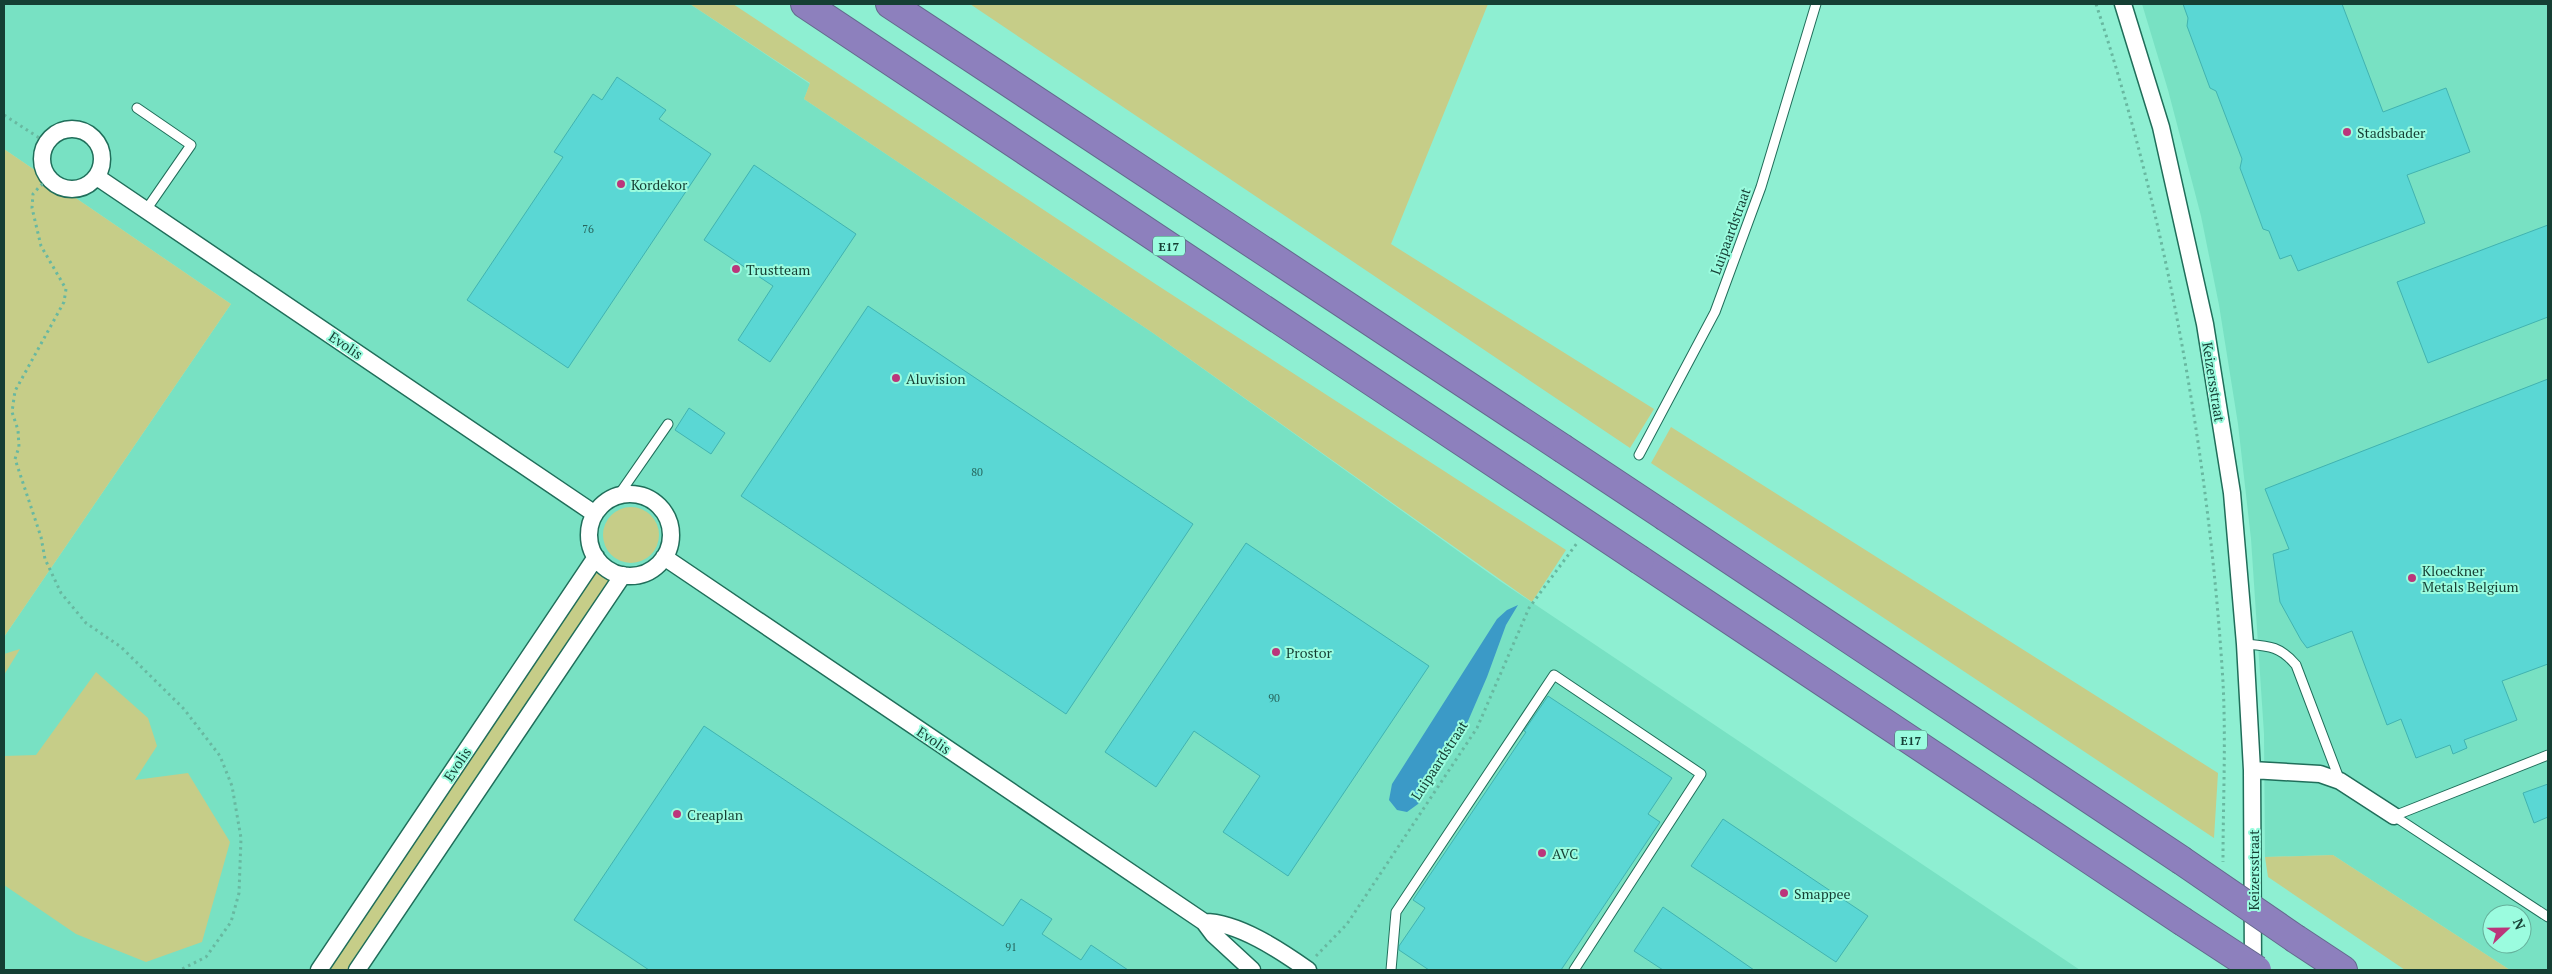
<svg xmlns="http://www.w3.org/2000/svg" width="2552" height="974" viewBox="0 0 2552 974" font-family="'PT Serif',serif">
<rect width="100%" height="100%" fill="#8eefd2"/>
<!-- built -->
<path fill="#78e1c3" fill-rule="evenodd" d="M 4,4 L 690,4 L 810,84 L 804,99 L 1153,333 L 1500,581 L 2080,970 L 4,970 L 4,637 L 231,304 L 4,149 Z
M 2142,4 L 2548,4 L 2548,970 L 2510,970 L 2333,855 L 2265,857 L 2264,734 L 2251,539 L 2238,424 L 2219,305 L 2201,216 L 2168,90 ZM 2492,914 L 2522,914 L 2522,944 L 2492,944 Z"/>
<!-- green -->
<path fill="#c6cd88" d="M 690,4 L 733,4 L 1157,285 L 1566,550 L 1532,602 L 1153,333 L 804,99 L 810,83 Z
M 970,4 L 1488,4 L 1391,244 L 1654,409 L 1630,448 Z
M 4,149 L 231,304 L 4,637 Z
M 1671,427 L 2218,773 L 2214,838 L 1651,463 Z
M603 535a28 28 0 1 1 56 0a28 28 0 1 1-56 0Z
M 596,570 L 611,580 L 349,970 L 327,970 Z
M 20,649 L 4,675 L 4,654 Z
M 96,672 L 148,718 L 157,746 L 135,780 L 188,773 L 230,842 L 202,942 L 146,962 L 76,934 L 4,885 L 4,756 L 36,755 Z
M 2333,855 L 2510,970 L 2405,970 L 2268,877 L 2265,857 Z"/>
<!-- water -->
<path fill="#3b9ac7" d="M 1518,605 L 1506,625 L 1487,677 L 1462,735 L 1418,804 L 1407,812 L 1397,810 L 1389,800 L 1392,784 L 1497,619 L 1507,610 Z"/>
<!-- building -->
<path fill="#5ad7d4" stroke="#41b3b0" d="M 2183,4 L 2342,4 L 2383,112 L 2446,88 L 2470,152 L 2407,175 L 2425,223 L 2298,271 L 2291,255 L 2280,259 L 2269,231 L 2263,229 L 2240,168 L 2242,159 L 2216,91 L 2210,88 L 2187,26 L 2188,18 Z
M 617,77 L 666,110 L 659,119 L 711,154 L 568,368 L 467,300 L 563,157 L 554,152 L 593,94 L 602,100 Z
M 754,165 L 856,234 L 770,362 L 738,340 L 773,286 L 704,240 Z
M 2548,225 L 2548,317 L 2428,363 L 2397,282 Z
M 868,306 L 1193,524 L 1066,714 L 741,496 Z
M 2548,379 L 2548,664 L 2502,681 L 2517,720 L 2464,740 L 2467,748 L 2453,754 L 2450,745 L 2416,758 L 2401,719 L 2387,725 L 2352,631 L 2307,648 L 2301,640 L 2280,602 L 2273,554 L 2289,549 L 2265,489 Z
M 689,408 L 725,433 L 711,454 L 675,430 Z
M 1246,543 L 1429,666 L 1288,876 L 1223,832 L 1260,776 L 1194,731 L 1156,787 L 1105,752 Z
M 1548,696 L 1672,778 L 1648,814 L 1660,822 L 1561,970 L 1429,970 L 1399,950 L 1399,946 L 1425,908 L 1413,900 L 1526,732 L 1524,731 Z
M 704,726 L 1003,926 L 1021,899 L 1052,919 L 1042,934 L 1081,960 L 1091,945 L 1128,970 L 649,970 L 574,920 Z
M 2548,784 L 2548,817 L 2534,823 L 2523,793 Z
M 1723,819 L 1868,916 L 1836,962 L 1691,866 Z
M 1663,907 L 1754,970 L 1663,970 L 1634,951 Z"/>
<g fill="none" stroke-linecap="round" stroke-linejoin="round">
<!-- lane casing -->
<g stroke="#206e5a" stroke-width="11">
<path id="lane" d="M 137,108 L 191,145 L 146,210
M 1639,455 L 1715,312 L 1761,187 L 1816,4
M 618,496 L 668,424
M 2245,644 C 2269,646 2280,646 2296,665 L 2340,781
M 2394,816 L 2548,917
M 2394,816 L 2548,755
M 1391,970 L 1396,912 L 1554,675 L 1701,774 L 1574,970"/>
</g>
<!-- street casing -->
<g stroke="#206e5a" stroke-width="19">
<path id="street" d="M 2123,4 L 2161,127 L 2205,324 L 2232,493 L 2245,644 L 2252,770 L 2253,970
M42 159a30 30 0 1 1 60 0a30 30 0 1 1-60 0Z
M 97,177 L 595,514
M589 535a41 41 0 1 1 82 0a41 41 0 1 1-82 0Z
M 664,557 L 1204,922 L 1213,934 L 1252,970
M 2252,770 L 2320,774 L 2340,781 L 2394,816
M 1204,922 C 1238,922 1281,951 1308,970
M 319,970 L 596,557
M 357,970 L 623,575"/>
</g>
<!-- highway casing -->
<g stroke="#63698d" stroke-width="30">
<path id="highway" d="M 805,4 L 1532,488
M 890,4 L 1562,448
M 1666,517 L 2181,860
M 1640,560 L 2182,921
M 2296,939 L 2343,970"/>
</g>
<!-- path -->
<path stroke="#68b8a0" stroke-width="3" stroke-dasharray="2.5 4" stroke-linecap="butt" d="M 2096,4 C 2167,219 2209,456 2223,682 C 2226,742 2223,803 2223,862
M 4,115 L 47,143
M 56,184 L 41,185 L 33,194 L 32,208 L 41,246 L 66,289 L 64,302 L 15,391 L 12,412 L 18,430 L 19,447 L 15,459 L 41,537 L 45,559 L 61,593 L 86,623 L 121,647 L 184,709 L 220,756 L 232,786 L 241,838 L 239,893 L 231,922 L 206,957 L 180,970
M 1316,956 L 1347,924 L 1477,728 L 1529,608 L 1577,543"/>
<!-- lane -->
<use href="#lane" stroke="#fff" stroke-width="9"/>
<!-- street -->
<use href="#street" stroke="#fff" stroke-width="16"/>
<!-- highway -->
<use href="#highway" stroke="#8d80bd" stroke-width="28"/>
<!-- highway-bridge casing -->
<g stroke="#63698d" stroke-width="30" stroke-linecap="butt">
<path id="highway-bridge" d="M 1562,448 L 1666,517
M 1532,488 L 1640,560
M 2181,860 L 2296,939
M 2182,921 L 2257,970"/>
</g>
<!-- highway-bridge -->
<use href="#highway-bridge" stroke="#8d80bd" stroke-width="28"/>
</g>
<!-- markers -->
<g fill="#bb367b" stroke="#9bfcdf" stroke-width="2">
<circle cx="2347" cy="132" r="5"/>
<circle cx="621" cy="184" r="5"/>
<circle cx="736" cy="269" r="5"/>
<circle cx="896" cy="378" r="5"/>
<circle cx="2412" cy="578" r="5"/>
<circle cx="1276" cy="652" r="5"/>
<circle cx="677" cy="814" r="5"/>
<circle cx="1542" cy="853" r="5"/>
<circle cx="1784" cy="893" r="5"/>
</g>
<g text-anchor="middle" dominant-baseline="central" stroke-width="4" stroke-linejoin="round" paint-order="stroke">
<!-- number labels -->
<g font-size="11" fill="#26655c">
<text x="588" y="229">76</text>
<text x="977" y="472">80</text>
<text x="1274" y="698">90</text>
<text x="1011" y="947">91</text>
</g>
<!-- shield labels -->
<g fill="#9bfcdf" stroke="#3d7867" stroke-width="1">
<rect x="1153" y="236.5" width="32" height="19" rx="4"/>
<rect x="1895" y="730.5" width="32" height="19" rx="4"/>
</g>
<g font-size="12" font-weight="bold" fill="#153f34">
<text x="1169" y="246">E17</text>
<text x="1911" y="740">E17</text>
</g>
<!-- poi labels -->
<g font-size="14" fill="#153f34" stroke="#9bfcdf" text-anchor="start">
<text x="2357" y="132">Stadsbader</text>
<text x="631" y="184">Kordekor</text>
<text x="746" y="269">Trustteam</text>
<text x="906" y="378">Aluvision</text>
<text x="2422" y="570">Kloeckner<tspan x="2422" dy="16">Metals Belgium</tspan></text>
<text x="1286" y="652">Prostor</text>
<text x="687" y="814">Creaplan</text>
<text x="1552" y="853">AVC</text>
<text x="1794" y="893">Smappee</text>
</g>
<!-- street labels -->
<g font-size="14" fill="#153f34" stroke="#9bfcdf">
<text transform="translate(1730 231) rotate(-70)">Luipaardstraat</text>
<text transform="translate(346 345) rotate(34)">Evolis</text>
<text transform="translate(2214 382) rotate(81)">Keizersstraat</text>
<text transform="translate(934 740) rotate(34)">Evolis</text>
<text transform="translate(1439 760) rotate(-57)">Luipaardstraat</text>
<text transform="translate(457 764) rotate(-56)">Evolis</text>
<text transform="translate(2253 870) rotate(-90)">Keizersstraat</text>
</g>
</g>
<!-- border -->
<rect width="2552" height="974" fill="none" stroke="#153f34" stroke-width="10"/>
<!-- north arrow -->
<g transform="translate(2507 929) rotate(68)"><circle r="24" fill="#9bfcdf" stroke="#65b09b"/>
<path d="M0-4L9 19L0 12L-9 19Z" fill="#bb367b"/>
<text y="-8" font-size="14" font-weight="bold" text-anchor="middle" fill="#153f34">N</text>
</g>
</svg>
